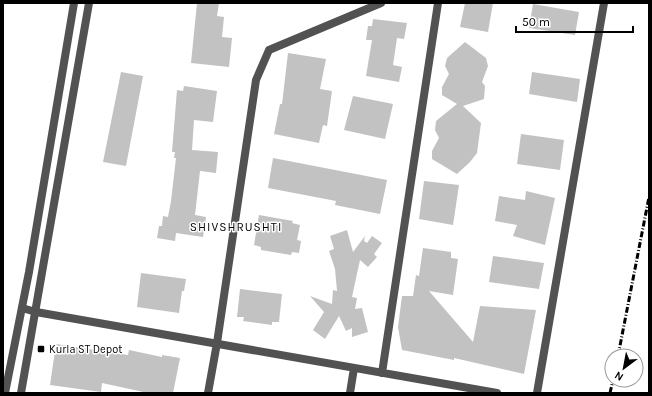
<svg xmlns="http://www.w3.org/2000/svg" width="652" height="396" viewBox="0 0 652 396" font-family="Karla,sans-serif">
<rect width="100%" height="100%" fill="#fff"/>
<!-- building -->
<path fill="#c2c2c2" d="M 197,3 L 219,3 L 217,16 L 224,17 L 222,37 L 232,38 L 229,67 L 191,63 Z
M 465,3 L 493,3 L 488,32 L 460,27 Z
M 533,4 L 579,12 L 575,35 L 529,28 Z
M 373,19 L 407,23 L 404,39 L 397,38 L 393,65 L 402,67 L 399,82 L 366,76 L 372,40 L 366,40 L 368,26 L 372,26 Z
M 465,42 L 486,58 L 488,66 L 482,82 L 485,86 L 484,99 L 463,106 L 481,123 L 477,153 L 470,162 L 457,174 L 432,159 L 432,151 L 439,138 L 435,130 L 436,121 L 457,104 L 442,95 L 442,87 L 449,74 L 445,66 L 447,58 Z
M 288,53 L 326,59 L 320,89 L 332,91 L 327,126 L 323,125 L 319,143 L 274,134 L 280,104 L 282,104 Z
M 121,72 L 143,76 L 126,166 L 103,162 Z
M 532,72 L 580,79 L 577,102 L 529,94 Z
M 184,86 L 217,91 L 213,122 L 194,120 L 192,150 L 218,152 L 216,173 L 200,171 L 195,215 L 206,217 L 203,237 L 176,233 L 175,241 L 157,238 L 159,226 L 162,226 L 163,216 L 168,217 L 171,201 L 176,158 L 174,158 L 175,152 L 172,152 L 177,90 L 183,91 Z
M 353,96 L 393,104 L 385,139 L 344,130 Z
M 521,134 L 564,140 L 560,170 L 517,164 Z
M 273,158 L 387,180 L 380,214 L 335,205 L 336,201 L 268,188 Z
M 424,181 L 459,185 L 453,225 L 419,219 Z
M 526,191 L 555,198 L 545,245 L 513,236 L 517,225 L 495,221 L 499,196 L 525,200 Z
M 259,215 L 293,221 L 292,223 L 300,225 L 297,240 L 301,241 L 299,253 L 292,252 L 291,255 L 261,250 L 261,247 L 254,245 Z
M 347,230 L 353,252 L 365,236 L 364,241 L 367,243 L 372,236 L 382,243 L 374,254 L 377,257 L 368,267 L 360,260 L 352,297 L 357,298 L 355,309 L 362,308 L 368,332 L 352,337 L 352,328 L 346,331 L 339,316 L 325,339 L 313,330 L 324,312 L 310,296 L 332,304 L 333,290 L 337,291 L 335,269 L 329,251 L 334,249 L 330,236 Z
M 423,248 L 451,252 L 451,258 L 458,259 L 453,295 L 429,291 L 473,342 L 480,306 L 536,310 L 524,374 L 454,358 L 454,360 L 402,350 L 398,327 L 402,296 L 413,296 L 416,275 L 419,276 Z
M 493,256 L 544,263 L 539,289 L 489,282 Z
M 141,273 L 186,279 L 184,291 L 182,291 L 179,313 L 137,307 Z
M 240,289 L 282,294 L 279,322 L 272,322 L 272,325 L 243,321 L 244,317 L 237,317 Z
M 56,344 L 128,355 L 129,350 L 162,357 L 162,355 L 180,358 L 173,393 L 148,393 L 102,383 L 101,392 L 50,385 Z"/>
<g fill="none" stroke-linecap="round" stroke-linejoin="round">
<!-- minor -->
<path stroke="#525252" stroke-width="8" d="M 22,308 L 36,312 L 497,393
M 382,373 L 438,3
M 208,393 L 217,343 L 256,80 L 269,50 L 381,3
M 350,393 L 354,368
M 537,393 L 604,3"/>
<!-- tertiary -->
<path stroke="#525252" stroke-width="8" d="M 5,393 L 29,272 L 74,3
M 21,393 L 89,3"/>
<!-- rail -->
<path stroke="#000" stroke-width="3" stroke-dasharray="6 2 1 2" stroke-linecap="butt" d="M 618,356 L 649,197
M 610,393 L 613,380"/>
</g>
<!-- markers -->
<rect fill="#000" stroke="#fff" stroke-width="1.5" x="37" y="345" width="8" height="8" rx="2"/>
<g text-anchor="middle" dominant-baseline="central" stroke-width="3" stroke-linejoin="round" paint-order="stroke">
<!-- poi labels -->
<g font-size="11" fill="#000" stroke="#fff" text-anchor="start">
<text x="49" y="349">Kurla ST Depot</text>
</g>
<!-- neighbourhood labels -->
<g font-size="12" letter-spacing="1" fill="#000" stroke="#fff">
<text x="236" y="227">SHIVSHRUSHTI</text>
</g>
</g>
<!-- border -->
<rect width="652" height="396" fill="none" stroke="#000000" stroke-width="8"/>
<!-- north arrow -->
<g transform="translate(624 368) rotate(212)"><circle r="19" fill="#ffffff" stroke="#999999"/>
<path d="M0-3L7 15L0 10L-7 15Z" fill="#000000"/>
<text y="-6" font-size="11" font-weight="bold" text-anchor="middle" fill="#000000">N</text>
</g>
<!-- scale -->
<path d="M516 26v6h117v-6" fill="none" stroke="#000000" stroke-width="2"/>
<text x="522" y="26" font-size="12" fill="#000000" stroke="#ffffff" stroke-width="3" paint-order="stroke">50 m</text>
</svg>
